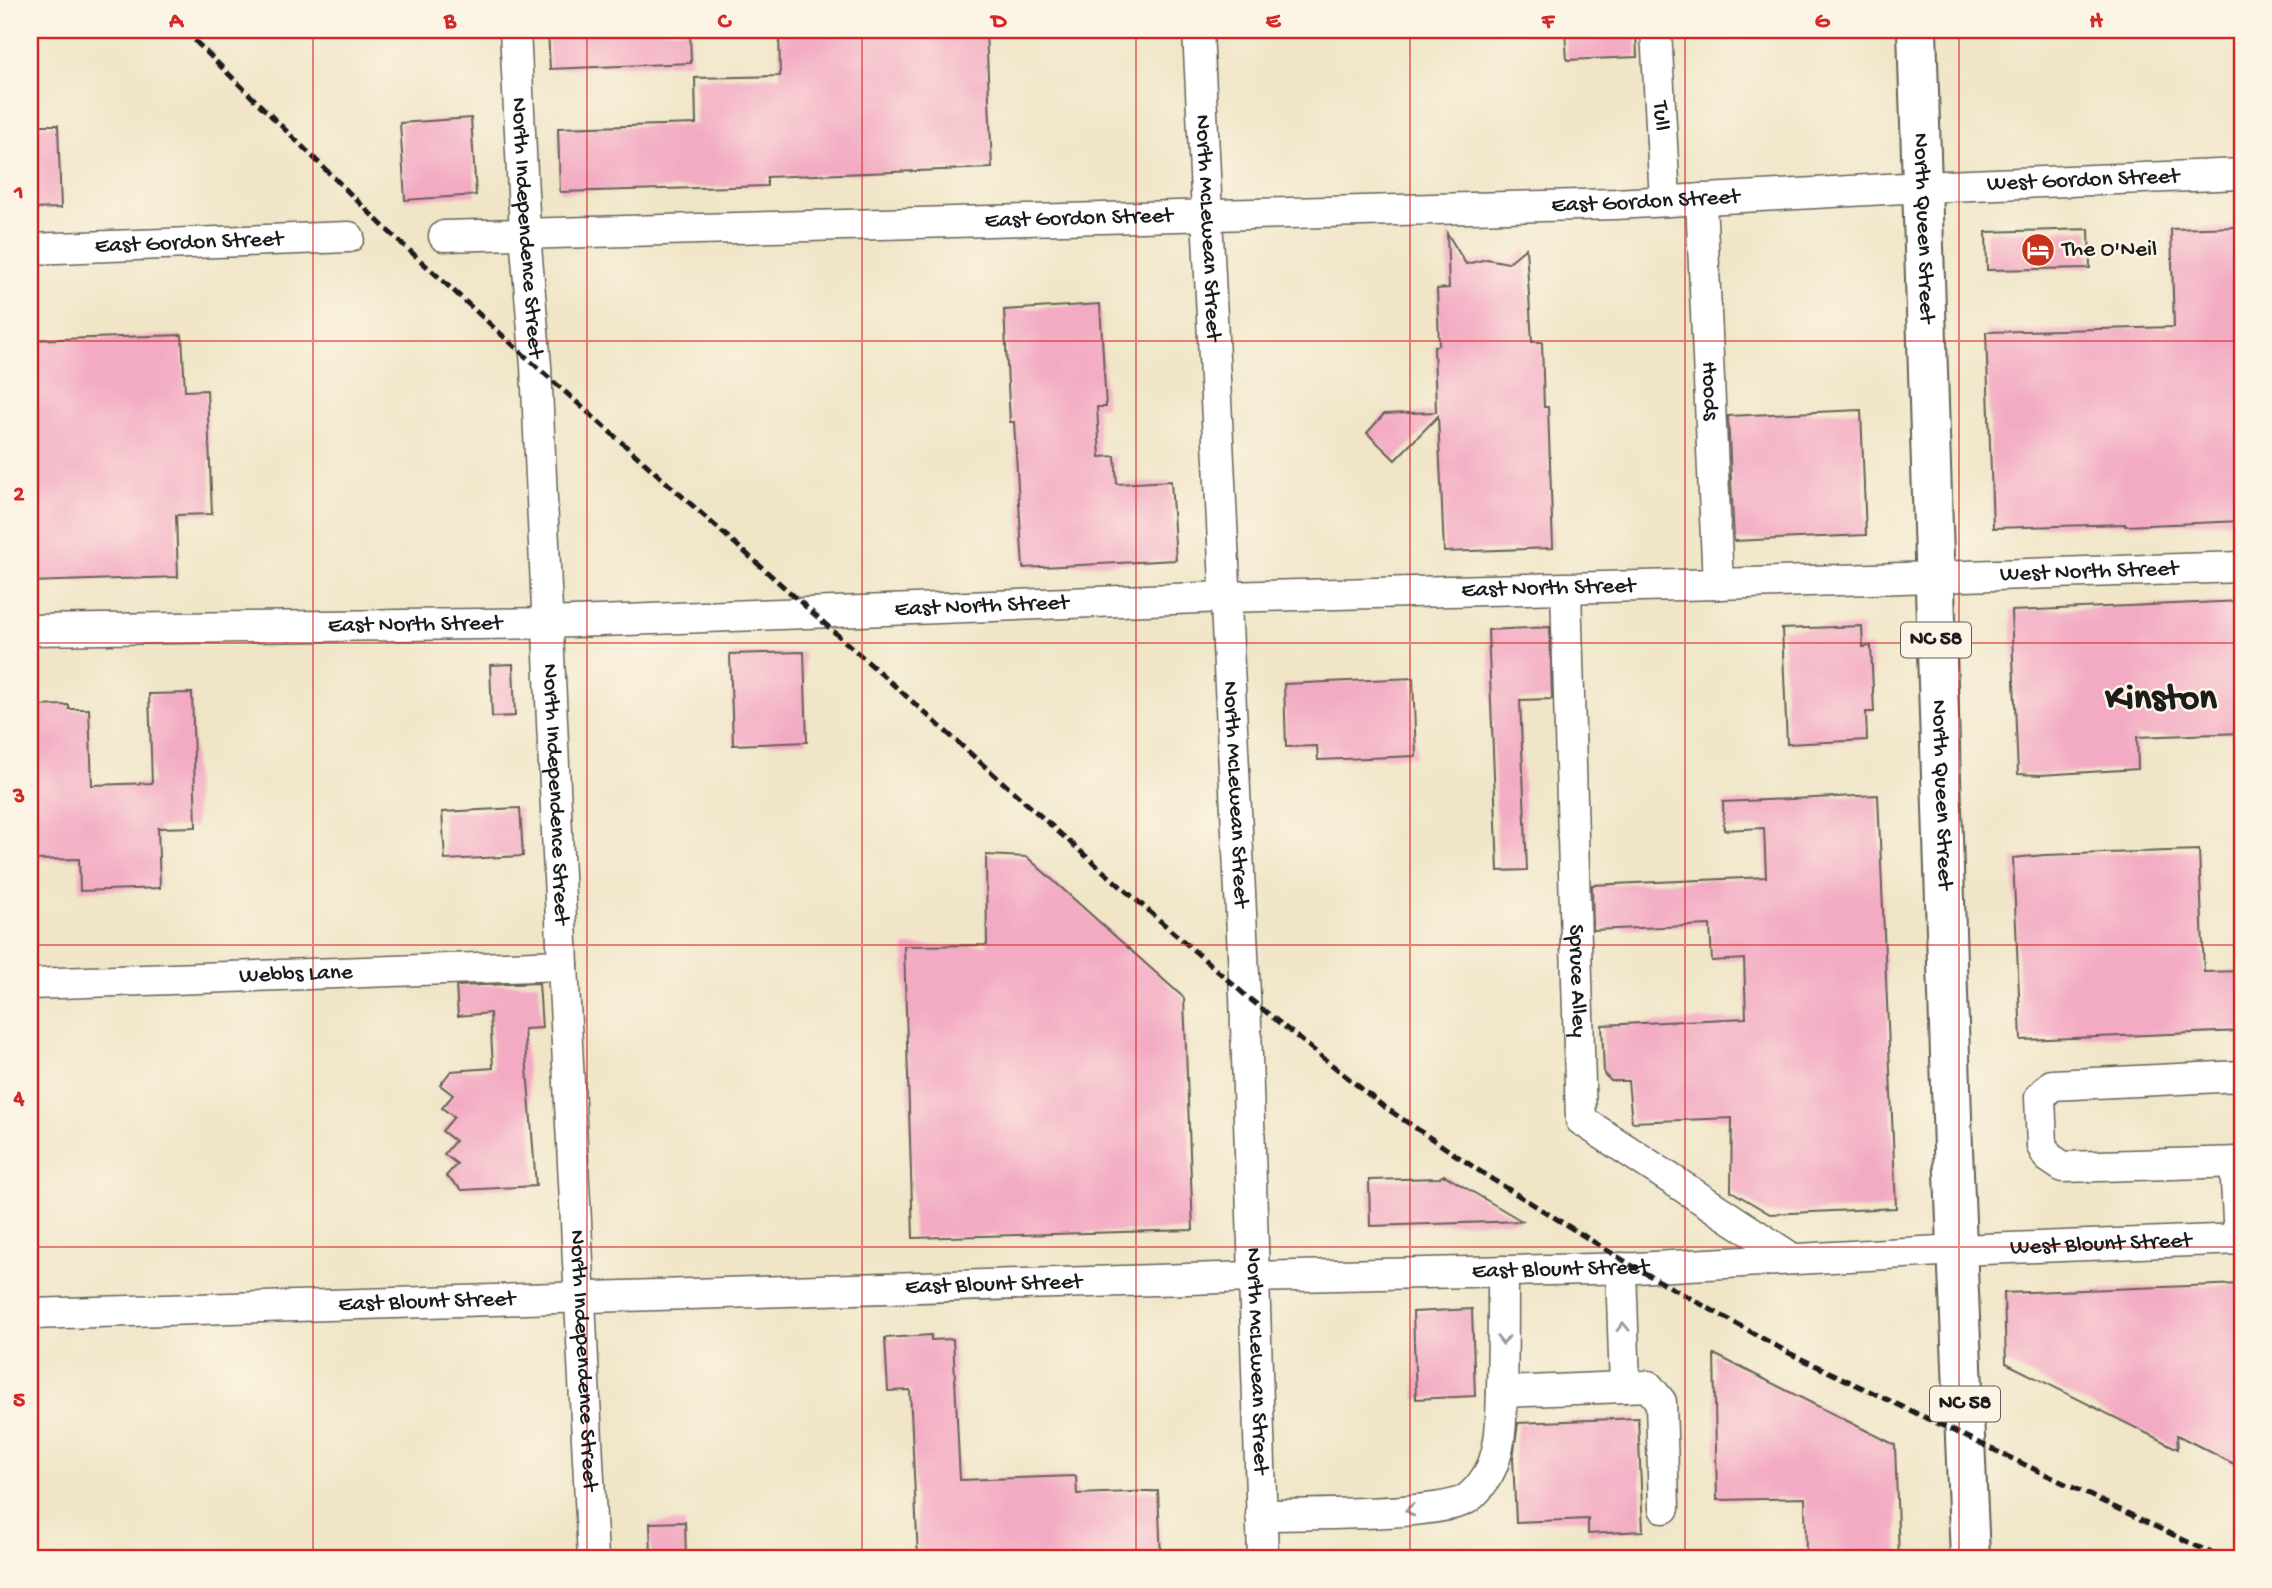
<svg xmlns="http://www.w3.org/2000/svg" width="2272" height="1588" viewBox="0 0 2272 1588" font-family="'Gochi Hand',sans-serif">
<rect width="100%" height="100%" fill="#fcf5e5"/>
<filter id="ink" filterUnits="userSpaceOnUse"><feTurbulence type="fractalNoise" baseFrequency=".0143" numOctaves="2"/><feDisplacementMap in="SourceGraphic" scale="14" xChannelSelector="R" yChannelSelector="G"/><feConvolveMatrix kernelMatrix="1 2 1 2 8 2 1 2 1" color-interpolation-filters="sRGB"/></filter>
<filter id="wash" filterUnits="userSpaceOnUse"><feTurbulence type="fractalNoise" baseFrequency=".00686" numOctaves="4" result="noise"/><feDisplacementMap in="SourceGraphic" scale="28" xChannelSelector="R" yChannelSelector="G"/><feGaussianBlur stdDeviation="1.57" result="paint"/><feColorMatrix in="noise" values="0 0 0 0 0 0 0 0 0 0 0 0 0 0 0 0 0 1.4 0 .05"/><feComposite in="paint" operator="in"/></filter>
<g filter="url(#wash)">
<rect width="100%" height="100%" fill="#f0e5c7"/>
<g id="blocks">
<!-- building -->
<path fill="#f3aac3" d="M 548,30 L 690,30 L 691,63 L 550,69 Z
M 779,30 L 986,30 L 992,168 L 767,177 L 767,186 L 560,192 L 558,128 L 696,124 L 695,78 L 780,76 Z
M 1565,30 L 1636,30 L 1637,57 L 1567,60 Z
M 471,118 L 476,195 L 405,200 L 400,123 Z
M 30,125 L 58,125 L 61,208 L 30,209 Z
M 2238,227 L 2242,367 L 2242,521 L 2125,526 L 2125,524 L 1993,528 L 1986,332 L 2174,327 L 2171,229 Z
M 2089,229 L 2090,268 L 1987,270 L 1986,232 Z
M 1447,233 L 1466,264 L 1487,259 L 1508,263 L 1526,248 L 1532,342 L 1542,342 L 1544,407 L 1548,407 L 1553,548 L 1444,552 L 1438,416 L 1395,460 L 1367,433 L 1384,414 L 1436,412 L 1434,346 L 1439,345 L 1437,289 L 1449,288 Z
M 1100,304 L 1106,407 L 1097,407 L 1100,457 L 1115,456 L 1117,484 L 1171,481 L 1176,560 L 1023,568 L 1014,422 L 1010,422 L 1004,310 Z
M 182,335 L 185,391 L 207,390 L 212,514 L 176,515 L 178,577 L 30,582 L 30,340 Z
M 1861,410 L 1866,535 L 1734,541 L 1728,416 Z
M 2242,601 L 2242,733 L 2137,737 L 2138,769 L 2040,775 L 2018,774 L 2011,611 Z
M 1862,626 L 1863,647 L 1871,646 L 1874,712 L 1866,712 L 1867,740 L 1787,744 L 1782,629 Z
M 1550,627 L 1552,699 L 1520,700 L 1527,870 L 1498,871 L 1488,630 Z
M 804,652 L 807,742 L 733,745 L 730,654 Z
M 513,664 L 515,716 L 492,717 L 490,665 Z
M 1413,678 L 1416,756 L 1318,760 L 1317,746 L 1286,747 L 1284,684 Z
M 192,693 L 196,827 L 158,828 L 160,888 L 80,891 L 79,859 L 30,860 L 30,706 L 69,705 L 69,709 L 89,709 L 92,785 L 152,783 L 149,694 Z
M 1878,795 L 1896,1208 L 1770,1214 L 1731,1191 L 1732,1118 L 1632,1122 L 1628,1081 L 1611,1081 L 1604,1074 L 1602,1025 L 1746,1018 L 1744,959 L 1712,961 L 1710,925 L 1593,930 L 1592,885 L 1766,877 L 1764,828 L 1724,830 L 1723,802 Z
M 520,808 L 523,856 L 445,860 L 442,812 Z
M 2199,850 L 2204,972 L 2242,971 L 2242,1031 L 2021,1040 L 2013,858 L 2044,855 Z
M 986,855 L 1027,857 L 1184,998 L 1193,1230 L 913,1238 L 904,946 L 987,945 Z
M 539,983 L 542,1028 L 524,1029 L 536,1186 L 462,1190 L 446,1176 L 457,1164 L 444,1154 L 455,1141 L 442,1131 L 454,1117 L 442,1108 L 453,1095 L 440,1085 L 451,1071 L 493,1068 L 490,1013 L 458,1016 L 456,986 Z
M 1444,1175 L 1522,1221 L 1370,1226 L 1369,1180 L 1439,1178 Z
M 2242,1284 L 2242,1468 L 2177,1435 L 2178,1449 L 2006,1363 L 2004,1293 Z
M 1472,1309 L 1475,1396 L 1416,1399 L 1413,1312 Z
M 931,1335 L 931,1340 L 953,1339 L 960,1480 L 1076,1476 L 1077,1494 L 1158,1491 L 1161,1558 L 918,1558 L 910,1390 L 888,1391 L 885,1338 Z
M 1714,1354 L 1895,1445 L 1899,1558 L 1806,1558 L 1805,1498 L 1717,1500 Z
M 1638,1418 L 1643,1531 L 1588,1534 L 1588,1519 L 1516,1522 L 1513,1458 L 1518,1423 Z
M 685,1522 L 686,1558 L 651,1558 L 650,1523 Z"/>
</g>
</g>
<g filter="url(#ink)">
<use href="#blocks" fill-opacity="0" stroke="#666258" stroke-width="2"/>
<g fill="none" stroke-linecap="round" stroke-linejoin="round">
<!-- minor casing -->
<g stroke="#666258" stroke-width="33">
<g id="minor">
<path id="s1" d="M 515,30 L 525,234 L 536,366 L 563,965 L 593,1558"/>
<path id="s2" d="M 1198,30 L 1245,995 L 1263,1558"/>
<path id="s3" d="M 1656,30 L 1665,201"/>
<path id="s4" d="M 1701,199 L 1718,584"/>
<path id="s5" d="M 444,236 L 1615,204 L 1922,187 L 2242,174"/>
<path id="s6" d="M 30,249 L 349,237"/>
<path id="s7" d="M 1566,589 L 1581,1120 L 1793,1259"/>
<path id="s8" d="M 30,630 L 547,623 L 1226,597 L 1718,584 L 2242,567"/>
<path id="s9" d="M 30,984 L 563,965"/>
<path d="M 2242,1076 L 2052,1085 L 2040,1097 L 2042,1146 L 2048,1157 L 2063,1167 L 2242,1162"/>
<path d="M 2235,1162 L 2239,1239"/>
<path d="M 1621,1268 L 1625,1387"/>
<path id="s10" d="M 30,1314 L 1253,1277 L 1636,1268 L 1958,1250 L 2242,1239"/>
<path d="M 1502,1392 L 1648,1386 L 1661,1402 L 1664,1508"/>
<path d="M 1261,1515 C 1298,1514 1445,1516 1468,1498 C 1480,1489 1491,1472 1495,1458 C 1502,1436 1501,1412 1502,1389 C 1503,1350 1503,1311 1503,1271"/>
</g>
</g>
<!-- major casing -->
<g stroke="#666258" stroke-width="42">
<g id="major">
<path id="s11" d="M 1917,30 L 1953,1149 L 1970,1558"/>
</g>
</g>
<!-- minor -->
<use href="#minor" stroke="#fff" stroke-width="30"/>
<!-- major -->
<use href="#major" stroke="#fff" stroke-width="38"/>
<!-- rail -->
<path stroke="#1c1c1c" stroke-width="5" stroke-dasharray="10 5" stroke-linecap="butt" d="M 184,30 L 386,229 L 536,366 L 1063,836 L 1245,995 L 1383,1106 L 1487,1176 L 1636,1268 L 1789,1353 L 2222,1558"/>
</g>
<!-- one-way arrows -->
<defs><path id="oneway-chevron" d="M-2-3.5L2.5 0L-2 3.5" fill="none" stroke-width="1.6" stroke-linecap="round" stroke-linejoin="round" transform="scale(1.75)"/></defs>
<g stroke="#999">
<use href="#oneway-chevron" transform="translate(1623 1327) rotate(-92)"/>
<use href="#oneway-chevron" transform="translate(1503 1340) rotate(90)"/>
<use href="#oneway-chevron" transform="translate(1410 1510) rotate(177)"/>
</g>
</g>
<!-- grid -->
<path fill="none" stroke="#d62828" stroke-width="2" stroke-opacity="0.55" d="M 313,30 L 313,1558M 587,30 L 587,1558M 862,30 L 862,1558M 1136,30 L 1136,1558M 1410,30 L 1410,1558M 1685,30 L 1685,1558M 1959,30 L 1959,1558M 30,341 L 2242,341M 30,643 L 2242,643M 30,945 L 2242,945M 30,1247 L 2242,1247"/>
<!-- icons -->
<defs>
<g id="hotel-disc" transform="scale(1.75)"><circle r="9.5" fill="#c8321e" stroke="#fcf5e5"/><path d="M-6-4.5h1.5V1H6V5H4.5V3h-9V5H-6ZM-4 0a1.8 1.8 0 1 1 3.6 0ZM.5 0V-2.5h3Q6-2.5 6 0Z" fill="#fff"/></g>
</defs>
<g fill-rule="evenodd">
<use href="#hotel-disc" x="2038" y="250"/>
</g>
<g text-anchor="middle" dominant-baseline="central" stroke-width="5" stroke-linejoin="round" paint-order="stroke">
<!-- shield labels -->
<g fill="#fcf5e5" stroke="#5f5d58" stroke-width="2">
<rect x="1901" y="622.5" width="70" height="35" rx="5"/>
<rect x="1930" y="1386.5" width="70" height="35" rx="5"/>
</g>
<g font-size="21" font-weight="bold" fill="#1c1c1c">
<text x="1936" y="640">NC 58</text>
<text x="1965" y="1404">NC 58</text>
</g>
<!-- street labels -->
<g font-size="23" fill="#1c1c1c" stroke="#fcf5e5">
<text stroke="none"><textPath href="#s3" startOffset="86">Tull</textPath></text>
<text stroke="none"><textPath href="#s5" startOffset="1640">West Gordon Street</textPath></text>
<text stroke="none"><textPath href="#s5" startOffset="1202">East Gordon Street</textPath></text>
<text stroke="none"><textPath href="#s5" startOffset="635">East Gordon Street</textPath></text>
<text stroke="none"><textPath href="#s2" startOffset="198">North McLewean Street</textPath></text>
<text stroke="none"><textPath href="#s11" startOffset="198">North Queen Street</textPath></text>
<text stroke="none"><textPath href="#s1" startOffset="198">North Independence Street</textPath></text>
<text stroke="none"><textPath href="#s6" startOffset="159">East Gordon Street</textPath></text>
<text stroke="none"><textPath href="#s4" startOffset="192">Hoods</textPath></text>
<text stroke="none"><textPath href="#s8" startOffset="2060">West North Street</textPath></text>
<text stroke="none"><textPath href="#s8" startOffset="1519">East North Street</textPath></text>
<text stroke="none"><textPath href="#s8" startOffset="952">East North Street</textPath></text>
<text stroke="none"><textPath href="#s8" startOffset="385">East North Street</textPath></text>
<text stroke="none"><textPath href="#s1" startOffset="765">North Independence Street</textPath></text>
<text stroke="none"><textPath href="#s2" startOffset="765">North McLewean Street</textPath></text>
<text stroke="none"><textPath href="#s11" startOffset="765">North Queen Street</textPath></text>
<text stroke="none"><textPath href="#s9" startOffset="266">Webbs Lane</textPath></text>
<text stroke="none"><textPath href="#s7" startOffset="392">Spruce Alley</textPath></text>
<text stroke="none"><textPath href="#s10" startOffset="2072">West Blount Street</textPath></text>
<text stroke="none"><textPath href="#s10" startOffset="1531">East Blount Street</textPath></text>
<text stroke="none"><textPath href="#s10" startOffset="964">East Blount Street</textPath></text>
<text stroke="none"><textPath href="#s10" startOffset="397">East Blount Street</textPath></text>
<text stroke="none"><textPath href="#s1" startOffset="1332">North Independence Street</textPath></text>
<text stroke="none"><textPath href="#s2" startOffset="1332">North McLewean Street</textPath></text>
</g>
<!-- poi labels -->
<g font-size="23" fill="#1c1c1c" stroke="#fcf5e5" text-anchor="start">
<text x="2062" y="250">The O'Neil</text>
</g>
<!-- town labels -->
<g font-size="37" font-weight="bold" fill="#1c1c1c" stroke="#fcf5e5">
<text x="2161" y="700">Kinston</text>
</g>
</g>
<!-- margin -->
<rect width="2272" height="1588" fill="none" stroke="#fcf5e5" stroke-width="77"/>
<rect x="38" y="38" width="2196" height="1512" fill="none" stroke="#d62828" stroke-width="2.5"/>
<g font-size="23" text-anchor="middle" font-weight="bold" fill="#d62828">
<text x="176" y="27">A</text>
<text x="450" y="27">B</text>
<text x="724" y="27">C</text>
<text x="999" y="27">D</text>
<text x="1273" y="27">E</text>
<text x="1548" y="27">F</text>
<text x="1822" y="27">G</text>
<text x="2096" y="27">H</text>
<text x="19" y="198">1</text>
<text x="19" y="500">2</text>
<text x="19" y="802">3</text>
<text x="19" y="1104">4</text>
<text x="19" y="1406">5</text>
</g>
</svg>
